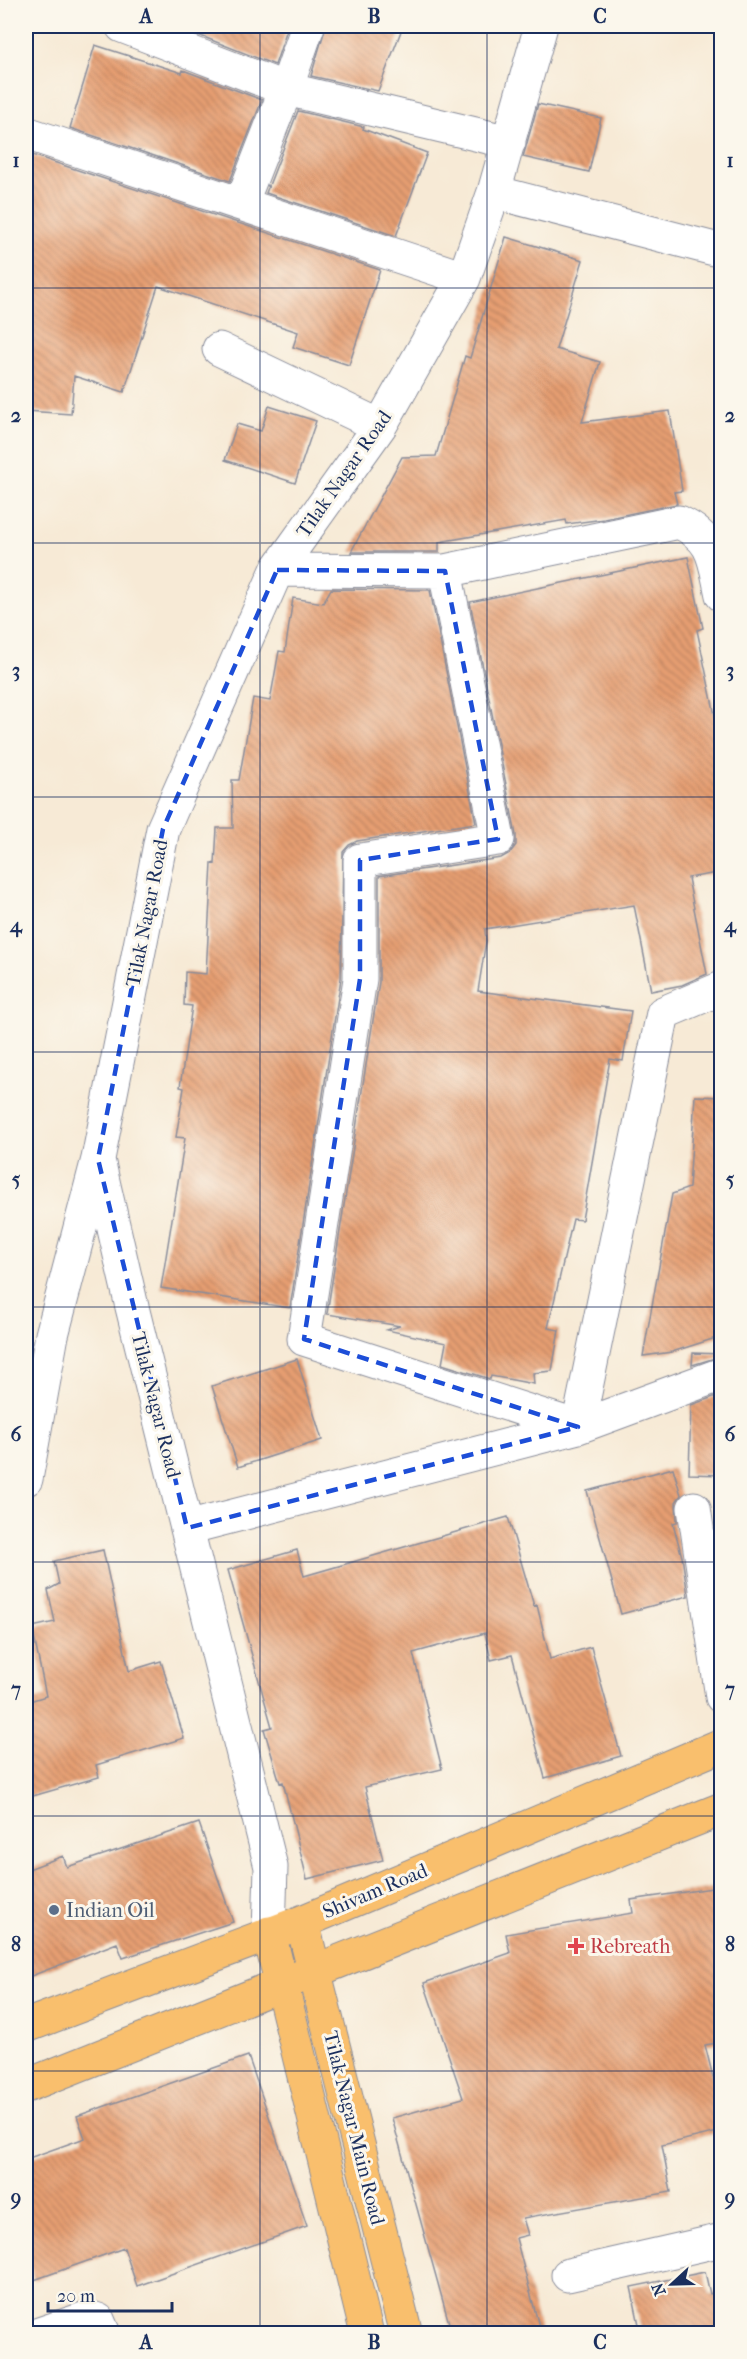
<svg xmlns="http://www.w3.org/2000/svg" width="747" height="2359" viewBox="0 0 747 2359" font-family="'IM FELL French Canon',serif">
<defs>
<pattern id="building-back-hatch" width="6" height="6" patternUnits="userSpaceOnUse" patternTransform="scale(1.5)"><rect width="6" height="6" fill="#e69e71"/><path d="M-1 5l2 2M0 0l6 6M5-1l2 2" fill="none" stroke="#ba8160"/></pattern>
</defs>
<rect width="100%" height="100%" fill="#fbf7ec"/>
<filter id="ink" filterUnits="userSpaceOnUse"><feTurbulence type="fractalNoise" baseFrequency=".0167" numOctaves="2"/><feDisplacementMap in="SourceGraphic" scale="12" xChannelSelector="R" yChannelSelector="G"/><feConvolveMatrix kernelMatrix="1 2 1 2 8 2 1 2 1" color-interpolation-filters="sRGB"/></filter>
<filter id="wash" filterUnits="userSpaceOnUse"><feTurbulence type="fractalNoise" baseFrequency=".008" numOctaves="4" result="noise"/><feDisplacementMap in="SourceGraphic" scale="24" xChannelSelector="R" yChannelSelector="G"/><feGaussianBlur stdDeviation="1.35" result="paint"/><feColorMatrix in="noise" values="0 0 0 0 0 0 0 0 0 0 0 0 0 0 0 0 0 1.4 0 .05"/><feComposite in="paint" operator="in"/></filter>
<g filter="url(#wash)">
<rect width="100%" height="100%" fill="#f7ead6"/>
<g id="blocks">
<!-- building -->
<path fill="url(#building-back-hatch)" d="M 199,26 L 288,26 L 275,65 L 196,34 Z
M 326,26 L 403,26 L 378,91 L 311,76 Z
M 95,45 L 182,73 L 183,70 L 262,100 L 230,181 L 70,128 Z
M 538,104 L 601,118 L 589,172 L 523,157 Z
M 298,111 L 364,127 L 363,129 L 427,153 L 396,236 L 266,193 Z
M 26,153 L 380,270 L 349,365 L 293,347 L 298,332 L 158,286 L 124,392 L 74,376 L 71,414 L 26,411 Z
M 506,237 L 583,260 L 556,349 L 600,362 L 582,422 L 670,411 L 682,491 L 674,492 L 677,504 L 604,519 L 567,524 L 566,520 L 439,542 L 439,552 L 351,552 L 402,457 L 436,456 L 465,356 L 470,358 Z
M 269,406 L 316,421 L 295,483 L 225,460 L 237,424 L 261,431 Z
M 688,557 L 703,628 L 697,630 L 716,720 L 722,719 L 722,872 L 688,878 L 707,974 L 682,985 L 651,991 L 634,905 L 485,929 L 486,941 L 478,991 L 631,1011 L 623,1061 L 610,1059 L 582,1220 L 573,1219 L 548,1328 L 559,1330 L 552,1371 L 533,1373 L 534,1384 L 491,1376 L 490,1379 L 442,1364 L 446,1343 L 387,1330 L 400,1326 L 327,1314 L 379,982 L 379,876 L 501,858 L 510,853 L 516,845 L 516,835 L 470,602 Z
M 331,589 L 430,590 L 476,823 L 357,841 L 349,845 L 343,852 L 341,978 L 290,1308 L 161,1288 L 185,1138 L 176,1137 L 184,1088 L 180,1087 L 192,1006 L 184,1005 L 185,972 L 206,974 L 212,863 L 215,864 L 217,828 L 233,828 L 232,780 L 239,780 L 253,698 L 270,701 L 279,651 L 285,652 L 293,598 L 323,603 Z
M 695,1096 L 722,1097 L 722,1336 L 672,1352 L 643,1356 L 672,1194 L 689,1188 Z
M 693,1353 L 722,1354 L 722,1356 L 692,1365 Z
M 297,1359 L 322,1440 L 238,1467 L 212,1386 Z
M 722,1394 L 722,1475 L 689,1474 L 691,1405 Z
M 673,1468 L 681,1495 L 676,1502 L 677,1522 L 673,1523 L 682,1557 L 688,1596 L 621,1614 L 587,1491 Z
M 508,1517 L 534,1606 L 537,1605 L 550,1659 L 591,1647 L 621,1756 L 545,1778 L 512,1655 L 491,1660 L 485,1633 L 413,1653 L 442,1769 L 365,1787 L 383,1860 L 307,1879 L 283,1782 L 280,1783 L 264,1729 L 272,1727 L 228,1570 L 297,1550 L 304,1576 Z
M 103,1550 L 129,1671 L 161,1661 L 184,1738 L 96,1765 L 99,1777 L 26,1798 L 26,1702 L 46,1696 L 32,1627 L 55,1622 L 48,1590 L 59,1584 L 54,1561 Z
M 199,1823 L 233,1922 L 123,1958 L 117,1943 L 26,1978 L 26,1870 L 63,1856 L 67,1867 Z
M 712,1888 L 722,1945 L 722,2042 L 705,2045 L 722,2113 L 722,2131 L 662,2145 L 671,2192 L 523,2218 L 528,2235 L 516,2238 L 541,2334 L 452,2334 L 392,2118 L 463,2098 L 424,1983 L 510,1953 L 506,1934 L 633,1913 L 631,1900 Z
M 248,2056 L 307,2226 L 137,2286 L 124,2248 L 34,2280 L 26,2255 L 26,2159 L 85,2138 L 77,2116 Z
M 705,2272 L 710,2294 L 722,2292 L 722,2334 L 641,2334 L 631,2287 Z"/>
</g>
</g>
<g filter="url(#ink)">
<use href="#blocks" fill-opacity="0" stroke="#898c9a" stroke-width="1.5"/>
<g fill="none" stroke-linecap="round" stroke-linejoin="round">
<!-- minor casing -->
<g stroke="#898c9a" stroke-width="35">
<path id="minor" d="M 122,26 L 286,89 L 308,26
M 26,133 L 464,278
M 494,192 L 722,251
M 241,204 L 286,89 L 509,142
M 219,349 L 380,426
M 277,570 L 445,571 L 679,522 C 715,539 714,559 722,595
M 445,571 L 498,839 L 360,860 L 360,979 L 304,1339 L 578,1427 L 663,1013 L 722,988
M 99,1164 L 132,1307 L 271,1867 L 269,1933
M 26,1479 L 52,1335 L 98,1159 L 163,829 L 277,570 L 380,426 L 464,278 L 494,192 L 541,26
M 694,1508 L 722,1697
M 187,1528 L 578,1427 L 722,1374
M 568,2275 L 722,2240
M 39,2334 L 89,2317 L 98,2320 L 104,2334"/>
</g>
<!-- major casing -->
<g stroke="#898c9a" stroke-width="35">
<path id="major" d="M 302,1922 L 406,2334
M 269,1933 L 367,2334
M 26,2026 L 302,1922 L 722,1745
M 26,2086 L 722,1809"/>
</g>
<!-- minor -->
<use href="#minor" stroke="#fff" stroke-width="33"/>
<!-- major -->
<use href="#major" stroke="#f9bf6d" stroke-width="33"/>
</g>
</g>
<!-- marked area -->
<path fill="none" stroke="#1d4ed8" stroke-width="4.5" stroke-dasharray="12 8" stroke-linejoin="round" d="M 277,570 L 445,571 L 498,839 L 360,860 L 360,979 L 304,1339 L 578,1427 L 187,1528 L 98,1159 L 163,829 Z"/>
<!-- grid -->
<path fill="none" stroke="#1b2f5e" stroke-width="1.5" stroke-opacity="0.55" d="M 260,26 L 260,2334M 487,26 L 487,2334M 26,288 L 722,288M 26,543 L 722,543M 26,797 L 722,797M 26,1052 L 722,1052M 26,1307 L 722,1307M 26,1562 L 722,1562M 26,1816 L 722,1816M 26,2071 L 722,2071"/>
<!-- markers -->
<circle fill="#5c6f8a" stroke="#fbf7ec" stroke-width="2" cx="54" cy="1910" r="6"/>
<path fill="#e0444e" stroke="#fbf7ec" stroke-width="2" d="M573 1937h6v6h6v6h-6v6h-6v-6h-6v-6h6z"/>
<g text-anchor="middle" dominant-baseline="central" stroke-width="6" stroke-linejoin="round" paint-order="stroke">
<!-- street labels -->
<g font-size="20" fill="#1b2f5e" stroke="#fbf7ec">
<text transform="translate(344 474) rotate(-55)">Tilak Nagar Road</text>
<text transform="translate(147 913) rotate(-79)">Tilak Nagar Road</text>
<text transform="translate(156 1405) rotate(76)">Tilak Nagar Road</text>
<text transform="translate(375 1891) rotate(-23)">Shivam Road</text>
<text transform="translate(354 2128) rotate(76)">Tilak Nagar Main Road</text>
</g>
<!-- service labels -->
<g font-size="20" fill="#4e5e75" stroke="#fbf7ec" text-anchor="start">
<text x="66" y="1910">Indian Oil</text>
</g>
<!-- health labels -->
<g font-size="20" fill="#be3a42" stroke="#fbf7ec" text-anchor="start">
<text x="590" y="1946">Rebreath</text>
</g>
</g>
<!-- margin -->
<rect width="747" height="2359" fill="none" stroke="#fbf7ec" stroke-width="66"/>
<!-- north arrow -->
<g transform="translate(672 2284) rotate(248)" stroke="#fbf7ec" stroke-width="4.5" paint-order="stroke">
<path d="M0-4.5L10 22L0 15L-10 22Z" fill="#1b2f5e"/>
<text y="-9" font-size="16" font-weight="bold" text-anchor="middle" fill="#1b2f5e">N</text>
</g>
<!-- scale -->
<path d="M48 2302v9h124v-9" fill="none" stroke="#1b2f5e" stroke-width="3"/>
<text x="57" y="2302" font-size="18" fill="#1b2f5e" stroke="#fbf7ec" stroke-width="4.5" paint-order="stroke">20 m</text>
<rect x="33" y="33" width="681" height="2293" fill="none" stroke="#1b2f5e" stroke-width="2"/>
<g font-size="20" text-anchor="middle" font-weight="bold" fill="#1b2f5e">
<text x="146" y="23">A</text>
<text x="374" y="23">B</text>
<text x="600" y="23">C</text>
<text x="16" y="167">1</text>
<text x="730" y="167">1</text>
<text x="16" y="422">2</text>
<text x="730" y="422">2</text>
<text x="16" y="677">3</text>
<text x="730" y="677">3</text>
<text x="16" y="932">4</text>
<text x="730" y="932">4</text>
<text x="16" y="1186">5</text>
<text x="730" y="1186">5</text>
<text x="16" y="1441">6</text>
<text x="730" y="1441">6</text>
<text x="16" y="1696">7</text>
<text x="730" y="1696">7</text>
<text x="16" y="1951">8</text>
<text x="730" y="1951">8</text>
<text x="16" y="2205">9</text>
<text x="730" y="2205">9</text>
<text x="146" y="2349">A</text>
<text x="374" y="2349">B</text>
<text x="600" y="2349">C</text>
</g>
</svg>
